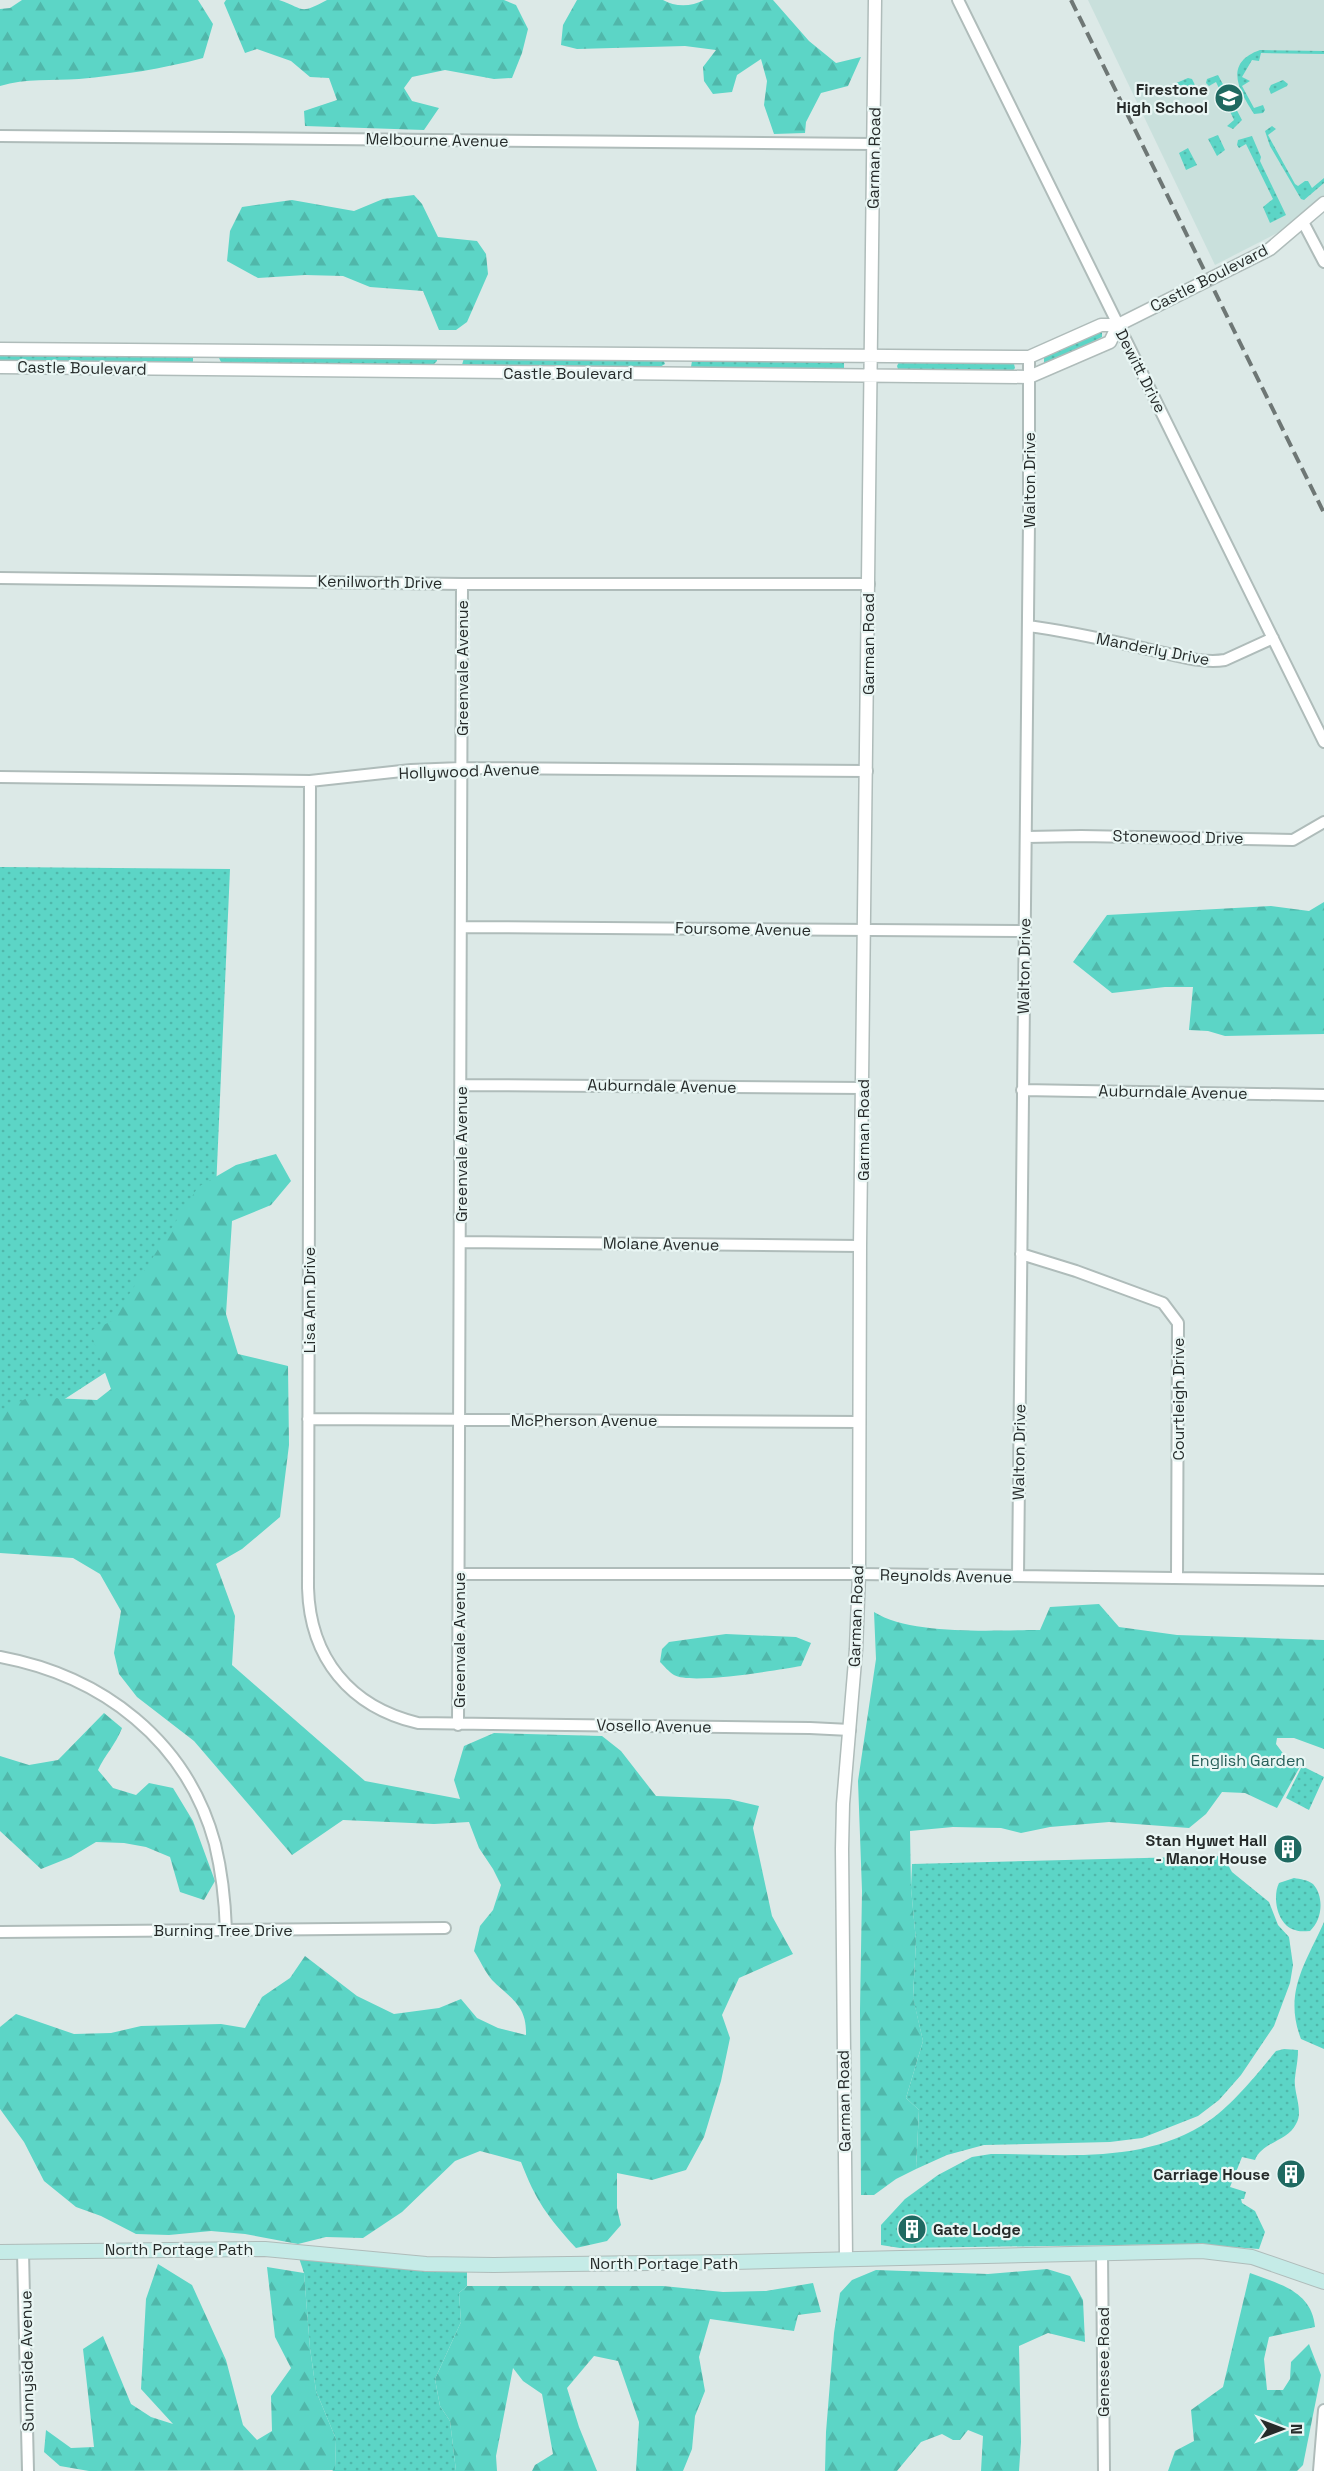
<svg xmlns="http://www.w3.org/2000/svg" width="1324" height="2471" viewBox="0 0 1324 2471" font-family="'Space Grotesk',sans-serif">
<defs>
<pattern id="grass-dots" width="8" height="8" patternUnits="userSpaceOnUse" patternTransform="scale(1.5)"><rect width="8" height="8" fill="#5cd5c6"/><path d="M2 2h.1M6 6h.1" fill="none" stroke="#50b7aa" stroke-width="1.8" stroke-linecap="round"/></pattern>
<pattern id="forest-firs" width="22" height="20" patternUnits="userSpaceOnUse" patternTransform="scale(1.5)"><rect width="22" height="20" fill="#5cd5c6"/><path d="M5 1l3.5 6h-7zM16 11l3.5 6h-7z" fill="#50b7aa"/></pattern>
</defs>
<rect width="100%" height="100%" fill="#dce9e7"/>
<!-- built -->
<path fill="#c9e0dc" d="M 1088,0 L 1324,0 L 1324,195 L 1285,229 L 1215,265 Z"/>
<!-- grass -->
<path fill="url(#grass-dots)" d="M 1260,50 L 1324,51 L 1324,54 L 1261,53 L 1259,61 L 1252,60 L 1242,77 L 1250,81 L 1242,86 L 1254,108 L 1263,105 L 1265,110 L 1263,113 L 1254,114 C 1239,91 1223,63 1260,50 Z
M 1218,75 L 1242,120 L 1233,129 L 1227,126 L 1234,120 L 1216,82 L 1209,86 L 1206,83 L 1207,79 Z
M 1188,78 L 1192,79 L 1195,85 L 1188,90 L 1186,86 L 1175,90 L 1173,88 L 1174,84 Z
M 1283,80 L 1288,84 L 1287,86 L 1271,94 L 1269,89 L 1271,85 Z
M 1272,126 L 1276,129 L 1268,135 L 1295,184 L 1298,186 L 1305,181 L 1308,181 L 1312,188 L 1324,178 L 1324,183 L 1304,200 L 1301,199 L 1270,146 L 1265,131 Z
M 1218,135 L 1225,150 L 1217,156 L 1208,139 Z
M 1252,136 L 1261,157 L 1260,161 L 1286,215 L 1270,223 L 1263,207 L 1273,199 L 1246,144 L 1239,148 L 1237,145 L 1238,140 Z
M 1188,148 L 1197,165 L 1186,170 L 1179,153 Z
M 1102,330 L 1102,337 L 1052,363 L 1044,363 L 1044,355 Z
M 0,353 L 193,356 L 193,363 L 0,362 Z
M 222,356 L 431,357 L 437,359 L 437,361 L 433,365 L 222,364 L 219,358 Z
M 464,358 L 663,359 L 665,364 L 658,368 L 466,366 L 462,365 Z
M 695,359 L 844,361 L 844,370 L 691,367 L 692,361 Z
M 899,362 L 1011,362 L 1014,364 L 1015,368 L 1012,372 L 903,370 L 898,369 L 897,366 Z
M 0,867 L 230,869 L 211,1304 L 0,1441 Z
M 1302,1766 L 1324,1777 L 1309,1810 L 1286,1798 Z
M 1223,1856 L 1232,1872 L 1269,1902 L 1278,1925 L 1289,1937 L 1293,1965 L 1290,1983 L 1274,2026 L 1241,2075 L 1219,2100 L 1198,2116 L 1142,2138 L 1110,2142 L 984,2145 L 947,2155 L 916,2169 L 919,2110 L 906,2098 L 923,2041 L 913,1998 L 916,1941 L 911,1888 L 912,1864 Z
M 1294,1878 C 1300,1879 1308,1880 1313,1884 C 1324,1896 1323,1919 1310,1931 C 1305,1931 1299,1932 1295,1930 C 1277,1925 1272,1897 1279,1883 Z
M 1324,1922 L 1324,2049 L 1301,2039 C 1283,1992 1306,1963 1324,1922 Z
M 1284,2049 L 1298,2050 C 1298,2061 1296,2068 1295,2078 C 1293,2092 1304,2111 1296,2124 C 1288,2141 1262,2142 1255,2160 L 1242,2157 L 1230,2187 L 1246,2192 L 1244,2199 L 1241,2199 L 1242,2203 L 1255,2211 L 1265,2232 L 1259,2249 L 1190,2244 L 900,2248 L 881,2245 L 881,2225 L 905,2199 L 938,2175 L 972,2157 L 991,2154 C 1064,2154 1146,2165 1210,2120 C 1233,2104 1258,2073 1276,2051 Z
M 299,2258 L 417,2270 L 467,2271 L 467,2286 L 459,2293 L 461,2322 L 435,2379 L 440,2406 L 450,2421 L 456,2471 L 332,2471 L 335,2469 L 336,2439 L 316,2391 L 310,2348 L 304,2273 Z"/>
<!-- forest -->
<path fill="url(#forest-firs)" d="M 22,0 L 198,0 L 213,24 L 203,58 C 162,69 121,75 79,79 C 52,81 26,78 0,86 L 0,9 L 10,8 Z
M 226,0 C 240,0 266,0 279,0 C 305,9 299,15 327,0 L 504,0 L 516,5 L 528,29 L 522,53 L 512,78 L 494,79 L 445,70 L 412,77 L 404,88 L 412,101 L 439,108 L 424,130 L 305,126 L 304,111 L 337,100 L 329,78 L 310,77 L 291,61 L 257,49 L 245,53 L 224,3 Z
M 577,0 L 663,0 C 675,7 691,7 704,0 L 773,0 L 809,41 L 836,63 L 861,57 L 848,86 L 821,93 L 806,122 L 805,133 L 774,134 L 764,105 L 767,81 L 761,59 L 737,75 L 732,92 L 713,94 L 704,81 L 703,67 L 716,50 L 685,46 L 577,49 L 561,45 L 563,25 Z
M 414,195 L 422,204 L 438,237 L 477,241 L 486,254 L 488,274 L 467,322 L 456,330 L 439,330 L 423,291 L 370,287 L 343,276 L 305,275 L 258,278 L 227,261 L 230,231 L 242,207 L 292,200 L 354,211 L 383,199 Z
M 1324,902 L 1324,1034 L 1225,1036 L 1208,1031 L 1189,1030 L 1193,987 L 1165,987 L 1112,993 L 1073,962 L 1107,915 L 1271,906 L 1309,911 Z
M 276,1154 L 291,1181 L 271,1205 L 232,1221 L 226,1314 L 238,1354 L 288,1366 L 289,1445 L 280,1517 L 242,1549 L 216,1564 L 235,1616 L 232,1665 L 365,1781 L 460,1799 L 454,1780 L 464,1746 L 494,1733 L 602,1736 L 621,1751 L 656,1796 L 729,1799 L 759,1806 L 753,1828 L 772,1916 L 793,1954 L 739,1978 L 722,2015 L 730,2038 L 721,2081 L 704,2137 L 686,2170 L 652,2180 L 617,2173 L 617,2208 L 621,2225 L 607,2241 L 576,2248 C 547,2216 536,2201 521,2162 L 480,2151 L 455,2161 L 402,2212 L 363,2238 L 326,2237 L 298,2244 L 245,2234 L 211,2231 L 169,2235 L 136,2234 L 101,2216 L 76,2207 L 44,2181 L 24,2142 L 0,2109 L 0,2027 L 16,2014 L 74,2034 L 111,2033 L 141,2026 L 221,2024 L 245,2028 L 262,1997 L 290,1978 L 305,1956 L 357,1996 L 394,2014 L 439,2008 L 461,1999 L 477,2018 L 498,2028 L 526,2035 C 527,2005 511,1999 492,1980 C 485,1972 480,1960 474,1951 L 480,1926 L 493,1910 L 501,1885 L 493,1869 L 479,1848 L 469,1822 L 434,1824 L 343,1820 L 292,1855 L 194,1741 L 137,1697 L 119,1674 L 114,1653 L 121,1611 L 100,1574 L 73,1558 L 0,1553 L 0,1412 L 29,1397 L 97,1400 L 111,1389 L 90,1331 L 112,1321 L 198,1187 L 236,1165 Z
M 1099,1604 L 1119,1627 L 1177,1635 L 1324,1640 L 1324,1749 L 1294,1738 L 1277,1738 L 1276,1744 L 1285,1756 L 1302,1763 L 1277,1808 L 1245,1793 L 1222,1792 L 1206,1814 L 1189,1828 L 1109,1822 L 1050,1827 L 1021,1833 L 1001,1828 L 953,1827 L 910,1831 L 911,1888 L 916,1941 L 913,1997 L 923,2041 L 906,2098 L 919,2110 L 916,2169 L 896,2179 L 874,2195 L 861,2195 L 860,2010 L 862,1891 L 858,1781 L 876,1659 L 874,1612 C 912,1636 996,1630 1040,1630 L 1050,1607 Z
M 726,1634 L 796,1637 L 811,1643 L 801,1666 C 777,1670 691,1685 674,1675 C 669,1672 664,1666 660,1662 L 662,1649 L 669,1642 Z
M 104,1713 L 122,1728 C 116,1744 105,1755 98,1770 L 113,1788 L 136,1795 L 149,1783 L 173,1788 L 193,1821 L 215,1881 L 204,1900 L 180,1892 L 170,1857 L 146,1847 L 124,1843 L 96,1842 L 71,1857 L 41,1869 L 0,1831 L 0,1756 L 29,1765 L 58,1760 Z
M 158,2264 L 192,2285 L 226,2360 L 243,2425 L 257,2440 L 272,2431 L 271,2396 L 291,2368 L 275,2337 L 267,2267 L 304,2273 L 310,2348 L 316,2391 L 336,2439 L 335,2470 L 89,2471 L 60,2466 L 44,2452 L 46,2430 L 71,2448 L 94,2447 L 83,2349 L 103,2336 L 131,2404 L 151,2417 L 173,2424 L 141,2389 L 146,2299 Z
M 1047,2269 L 1070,2276 L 1083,2300 L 1085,2342 L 1048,2333 L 1019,2346 L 1021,2442 L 1019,2471 L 981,2471 L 983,2436 L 968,2430 L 960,2440 L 953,2440 L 942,2434 L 921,2442 L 897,2471 L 825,2471 L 826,2432 L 834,2333 L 840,2293 L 852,2280 L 876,2270 L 988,2274 Z
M 1250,2273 C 1279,2284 1312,2291 1315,2327 L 1269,2337 L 1264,2359 L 1267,2390 L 1283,2390 L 1290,2379 L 1291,2362 L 1309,2344 L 1321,2375 L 1303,2465 L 1297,2471 L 1168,2471 L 1175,2451 L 1194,2441 L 1191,2410 L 1223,2387 Z
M 813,2283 L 821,2312 L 798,2315 L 794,2331 L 710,2319 L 699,2357 L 705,2391 L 695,2416 L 692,2449 L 683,2471 L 636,2471 L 639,2422 L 618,2361 L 594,2356 L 567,2388 L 579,2427 L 597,2471 L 532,2471 L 535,2465 L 553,2454 L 542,2394 L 523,2381 L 513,2368 L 496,2456 L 497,2471 L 456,2471 L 450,2421 L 440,2406 L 435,2379 L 461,2322 L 459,2293 L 467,2286 L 663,2286 L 723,2292 L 766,2291 Z"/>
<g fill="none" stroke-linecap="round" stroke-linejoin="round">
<!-- minor casing -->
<g stroke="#afbcba" stroke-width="14">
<path id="minor" d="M 958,0 L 1324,742
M 0,136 L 874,144
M 1303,222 L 1324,262
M 0,578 L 462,584 L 869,584
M 1028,626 C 1068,631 1107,640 1147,649 C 1172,654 1200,664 1225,660 L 1273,638
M 0,777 L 310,781 L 411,770 L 461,768 L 867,771
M 310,781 L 308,1588 C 310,1658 350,1707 418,1723 L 810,1728 L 850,1730
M 1027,837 L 1081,836 L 1293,840 L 1324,822
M 461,927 L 1024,931
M 461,1085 L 863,1088
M 1022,1090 L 1324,1095
M 461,1242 L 860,1246
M 1021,1254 L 1076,1271 L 1163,1303 L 1178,1323 L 1177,1578
M 308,1419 L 860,1422
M 460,1574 L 859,1574 L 1324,1580
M 1018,1576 L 1029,521 L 1029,357
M 0,1657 C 102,1676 187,1740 215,1844 C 222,1873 225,1901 226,1930
M 458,1725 L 462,584
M 0,1932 L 445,1928
M 23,2252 L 28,2471
M 1102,2253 L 1104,2471
M 1319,2471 L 1324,2410"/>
</g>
<!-- tertiary casing -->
<g stroke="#afbcba" stroke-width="15">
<path id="tertiary" d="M 0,349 L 1029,357 L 1101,325 L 1118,325 L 1270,249 L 1324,203
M 0,367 L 1029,377 L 1110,342 L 1118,325
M 846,2259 L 842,1849 L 843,1804 L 856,1649 L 859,1574 L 860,1246 L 875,0"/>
</g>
<!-- secondary casing -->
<g stroke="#afbcba" stroke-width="16">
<path id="secondary" d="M 0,2252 L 265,2249 L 426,2264 L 494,2265 L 732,2262 L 1202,2251 L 1252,2257 L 1324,2282"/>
</g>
<!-- minor -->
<use href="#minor" stroke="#fff" stroke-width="10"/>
<!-- tertiary -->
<use href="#tertiary" stroke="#fff" stroke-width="12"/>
<!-- secondary -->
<use href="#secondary" stroke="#c5ebe7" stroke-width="14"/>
<!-- rail -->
<path stroke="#6e7775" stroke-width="4" stroke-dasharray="12 6" stroke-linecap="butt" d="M 1071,0 L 1324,513"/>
</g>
<!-- icons -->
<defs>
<g id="school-disc" transform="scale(1.5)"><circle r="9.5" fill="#1f6961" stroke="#e9f6f4"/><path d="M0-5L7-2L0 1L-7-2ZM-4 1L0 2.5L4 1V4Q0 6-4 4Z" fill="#fff"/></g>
<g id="building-disc" transform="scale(1.5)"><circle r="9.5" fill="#1f6961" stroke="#e9f6f4"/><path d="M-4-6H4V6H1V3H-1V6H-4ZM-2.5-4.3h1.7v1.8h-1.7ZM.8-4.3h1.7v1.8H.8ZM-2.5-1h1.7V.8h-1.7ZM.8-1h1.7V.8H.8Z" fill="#fff"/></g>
</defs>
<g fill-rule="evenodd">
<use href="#school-disc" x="1229" y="98"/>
<use href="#building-disc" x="1288" y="1849"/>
<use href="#building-disc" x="1291" y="2174"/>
<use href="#building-disc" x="912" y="2229"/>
</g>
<g text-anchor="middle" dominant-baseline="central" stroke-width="4.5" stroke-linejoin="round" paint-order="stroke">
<!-- poi labels -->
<g font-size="16" font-weight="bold" fill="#262b2a" stroke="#e9f6f4" text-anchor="end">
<text x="1208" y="89">Firestone<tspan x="1208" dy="18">High School</tspan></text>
<text x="1267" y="1840">Stan Hywet Hall<tspan x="1267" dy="18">- Manor House</tspan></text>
<text x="1270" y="2174">Carriage House</text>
<text x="933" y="2229" text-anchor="start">Gate Lodge</text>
</g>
<!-- street labels -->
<g font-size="16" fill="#262b2a" stroke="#e9f6f4">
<text transform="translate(437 140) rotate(1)">Melbourne Avenue</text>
<text transform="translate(874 158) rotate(-89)">Garman Road</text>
<text transform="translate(1209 278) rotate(-27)">Castle Boulevard</text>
<text transform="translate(82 368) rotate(1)">Castle Boulevard</text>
<text transform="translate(1141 371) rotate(63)">Dewitt Drive</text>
<text x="568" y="373">Castle Boulevard</text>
<text transform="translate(1029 480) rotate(-90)">Walton Drive</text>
<text transform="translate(380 582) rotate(1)">Kenilworth Drive</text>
<text transform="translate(868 644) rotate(-90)">Garman Road</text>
<text transform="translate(1153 649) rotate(11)">Manderly Drive</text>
<text transform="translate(462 668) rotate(-90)">Greenvale Avenue</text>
<text transform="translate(469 771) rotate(-2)">Hollywood Avenue</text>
<text transform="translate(1178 837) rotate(1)">Stonewood Drive</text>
<text transform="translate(743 929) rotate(1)">Foursome Avenue</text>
<text transform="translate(1024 966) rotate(-89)">Walton Drive</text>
<text transform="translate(662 1086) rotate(1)">Auburndale Avenue</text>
<text transform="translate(1173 1092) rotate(1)">Auburndale Avenue</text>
<text transform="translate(863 1130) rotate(-90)">Garman Road</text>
<text transform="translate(461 1154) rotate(-90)">Greenvale Avenue</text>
<text transform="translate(661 1244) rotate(1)">Molane Avenue</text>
<text transform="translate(309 1300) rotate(-90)">Lisa Ann Drive</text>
<text transform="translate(1178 1399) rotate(-90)">Courtleigh Drive</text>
<text x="584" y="1420">McPherson Avenue</text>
<text transform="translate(1019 1452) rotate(-89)">Walton Drive</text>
<text transform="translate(946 1576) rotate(1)">Reynolds Avenue</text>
<text transform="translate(856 1616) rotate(-88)">Garman Road</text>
<text transform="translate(459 1640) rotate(-90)">Greenvale Avenue</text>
<text transform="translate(654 1726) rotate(1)">Vosello Avenue</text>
<text x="223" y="1930">Burning Tree Drive</text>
<text transform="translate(844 2101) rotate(-91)">Garman Road</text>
<text x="179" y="2249">North Portage Path</text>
<text x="664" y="2263">North Portage Path</text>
<text transform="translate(27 2361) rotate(-91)">Sunnyside Avenue</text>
<text transform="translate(1103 2362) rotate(-90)">Genesee Road</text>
</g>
<!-- park labels -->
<g font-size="16" fill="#295f59" stroke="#e9f6f4">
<text x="1248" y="1760">English Garden</text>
</g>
</g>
<!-- north arrow -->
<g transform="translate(1282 2429) rotate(90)" stroke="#e9f6f4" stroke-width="4.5" paint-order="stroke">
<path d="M0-4.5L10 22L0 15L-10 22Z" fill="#262b2a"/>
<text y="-9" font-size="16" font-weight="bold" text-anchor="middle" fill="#262b2a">N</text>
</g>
</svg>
